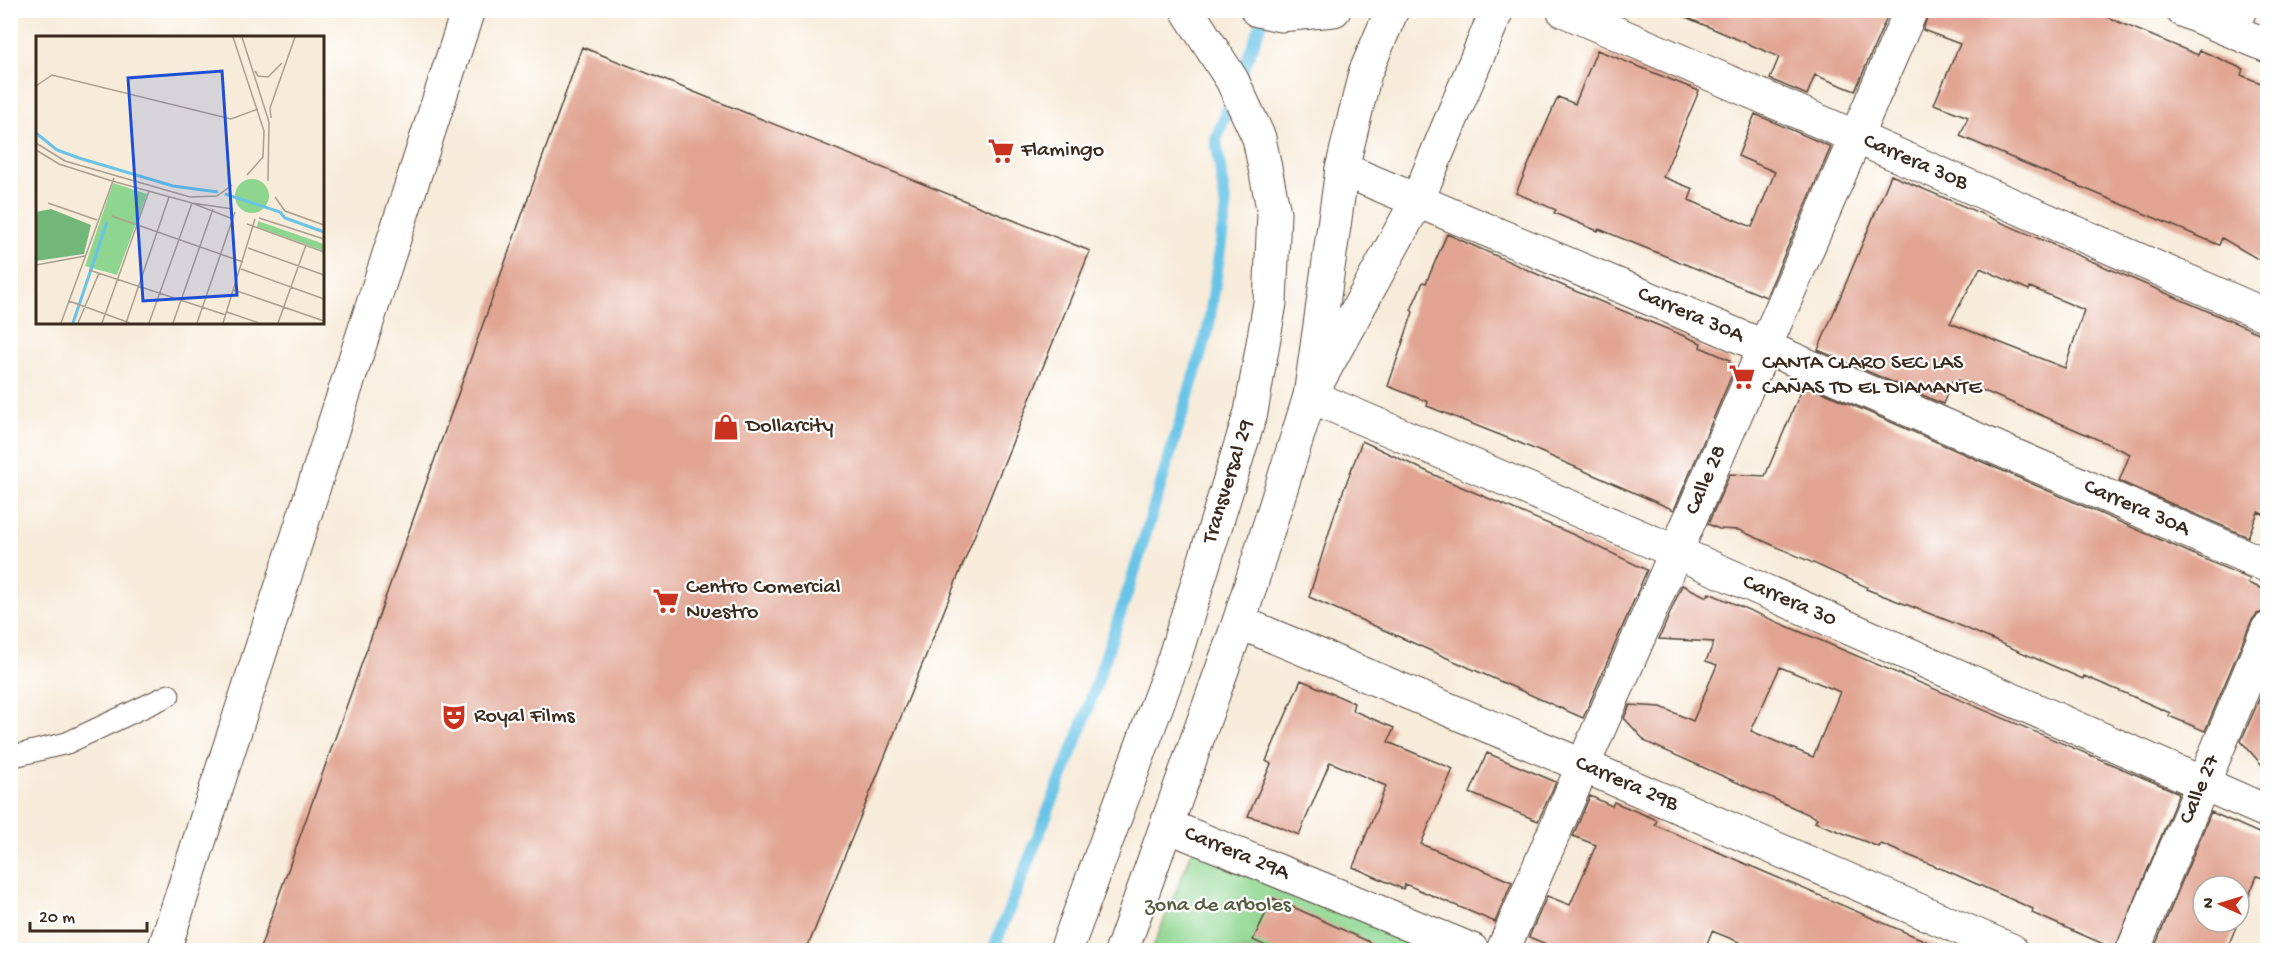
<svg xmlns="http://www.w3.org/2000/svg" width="2278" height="961" viewBox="0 0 2278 961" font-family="'Gochi Hand',sans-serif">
<rect width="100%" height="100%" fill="#fff"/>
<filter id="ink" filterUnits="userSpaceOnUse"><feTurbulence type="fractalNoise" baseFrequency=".0167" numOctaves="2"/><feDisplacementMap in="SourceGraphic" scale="12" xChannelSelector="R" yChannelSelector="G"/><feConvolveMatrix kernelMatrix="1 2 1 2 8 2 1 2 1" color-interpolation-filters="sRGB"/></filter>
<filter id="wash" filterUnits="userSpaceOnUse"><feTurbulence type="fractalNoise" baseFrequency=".008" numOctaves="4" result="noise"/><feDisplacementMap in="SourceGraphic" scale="24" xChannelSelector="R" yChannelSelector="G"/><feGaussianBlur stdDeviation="1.35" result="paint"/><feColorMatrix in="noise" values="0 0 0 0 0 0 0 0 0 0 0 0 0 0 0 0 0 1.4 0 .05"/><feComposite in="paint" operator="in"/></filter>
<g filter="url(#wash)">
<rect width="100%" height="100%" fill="#f7ebd9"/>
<!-- green -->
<path fill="#8ed590" stroke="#648057" stroke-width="1.5" d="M 1194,847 L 1446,950 L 1152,950 Z"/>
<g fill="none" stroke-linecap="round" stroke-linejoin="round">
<!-- stream -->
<path stroke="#68c3e6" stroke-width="12" d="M 993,950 L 1082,726 L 1132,579 L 1208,330 L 1226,209 L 1216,139 L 1265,14"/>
</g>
<g id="blocks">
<!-- building -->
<path fill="#e1a492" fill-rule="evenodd" d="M 1669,10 L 1890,10 L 1855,91 L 1815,75 L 1807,95 L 1770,79 L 1779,57 Z
M 1929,10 L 2090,10 L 2198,55 L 2200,50 L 2243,69 L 2241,75 L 2268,86 L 2268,265 L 2222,238 L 2219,245 L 1960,136 L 1968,117 L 1934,104 L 1960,44 L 1923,30 Z
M 582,47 L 1090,251 L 806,951 L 259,951 Z
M 1597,50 L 1699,91 L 1663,177 L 1693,189 L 1689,200 L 1752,227 L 1775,172 L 1738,156 L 1755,114 L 1831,147 L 1766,297 L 1599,229 L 1598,231 L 1554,213 L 1556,210 L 1516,193 L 1558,97 L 1575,104 Z
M 1891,175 L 2268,337 L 2268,516 L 2258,512 L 2248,537 L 2119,481 L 2130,454 L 2088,435 L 1958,380 L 1957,383 L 1952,381 L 1943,404 L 1818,350 ZM 1980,268 L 2029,290 L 2030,287 L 2084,310 L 2065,368 L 1950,323 Z
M 1447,234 L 1575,291 L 1701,343 L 1700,347 L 1730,360 L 1728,365 L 1735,368 L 1674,510 L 1520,443 L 1427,406 L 1428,402 L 1388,386 L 1413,312 L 1411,310 L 1423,282 L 1426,283 Z
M 1804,384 L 2250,579 L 2248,583 L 2268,591 L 2268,611 L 2257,614 L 2251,622 L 2205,731 L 2169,716 L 2170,713 L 2127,694 L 2084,676 L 2083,679 L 1954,623 L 1866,589 L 1867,587 L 1739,530 L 1719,529 L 1708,524 L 1730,474 L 1765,476 Z
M 1362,441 L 1443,479 L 1572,534 L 1647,570 L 1583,718 L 1309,597 L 1335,513 Z
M 1682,585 L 1707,597 L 1709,593 L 2179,793 L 2115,949 L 2032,913 L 2033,909 L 1952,873 L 1881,844 L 1879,847 L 1815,822 L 1817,818 L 1646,742 L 1624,718 L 1630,705 L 1661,707 L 1693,721 L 1717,665 L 1706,661 L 1714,642 L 1659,639 ZM 1780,667 L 1840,692 L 1813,757 L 1751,731 Z
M 2268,679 L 2268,772 L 2241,741 Z
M 1301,680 L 1354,703 L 1352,710 L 1394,728 L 1388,742 L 1453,769 L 1421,844 L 1512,882 L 1495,922 L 1405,884 L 1403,889 L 1353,867 L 1386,786 L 1330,762 L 1299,835 L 1265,821 L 1248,816 L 1271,764 L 1266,761 Z
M 1487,753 L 1556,782 L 1538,821 L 1470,793 Z
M 1590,796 L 1612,806 L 1614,802 L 1657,820 L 1655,825 L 1949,951 L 1761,951 L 1712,931 L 1704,951 L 1563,951 L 1529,937 L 1547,896 L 1570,905 L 1596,845 L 1573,836 Z
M 2211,812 L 2268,837 L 2268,880 L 2257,876 L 2239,920 L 2239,886 L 2203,886 L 2203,922 L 2238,922 L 2226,951 L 2153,951 Z
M 1273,898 L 1313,916 L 1389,951 L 1276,951 L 1253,940 Z"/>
</g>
</g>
<g filter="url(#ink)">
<use href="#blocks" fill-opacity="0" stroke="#57473a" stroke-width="1.5"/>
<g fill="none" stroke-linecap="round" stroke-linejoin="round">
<!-- lane casing -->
<g stroke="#57473a" stroke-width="23">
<path id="lane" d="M 10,757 L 67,743 L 169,695"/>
</g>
<!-- street casing -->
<g stroke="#57473a" stroke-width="35">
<g id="street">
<path id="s1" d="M 1497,10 L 1417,201 L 1310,396 L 1676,552 L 2268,812"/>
<path id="s2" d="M 1563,10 L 2268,316"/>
<path d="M 2231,30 L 2240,10"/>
<path id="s3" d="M 1342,169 L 1765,347 L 2268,566"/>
<path id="s4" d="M 1239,622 L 1584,766 L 2011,950"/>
<path id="s5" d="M 1168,826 L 1472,950"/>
<path d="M 164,950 L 468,10"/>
<path id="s6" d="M 1503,950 L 1911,10"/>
<path id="s7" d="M 2133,950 L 2268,629"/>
</g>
</g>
<!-- secondary casing -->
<g stroke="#57473a" stroke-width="35">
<g id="secondary">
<path d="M 2182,10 L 2268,46"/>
<path id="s8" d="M 1066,950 L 1174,659 L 1251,412 L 1270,303 L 1274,213 L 1259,138 L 1232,80 L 1187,10"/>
<path d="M 1122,950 L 1239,622 L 1310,396 L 1342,169 L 1365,73 L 1392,10"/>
</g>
</g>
<!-- highway casing -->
<g stroke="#57473a" stroke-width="35">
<path id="highway" d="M 1257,10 L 1280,15 L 1334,10"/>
</g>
<!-- lane -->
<use href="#lane" stroke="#fff" stroke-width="21"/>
<!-- street -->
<use href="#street" stroke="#fff" stroke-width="33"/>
<!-- secondary -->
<use href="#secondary" stroke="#fff" stroke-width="33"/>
<!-- highway -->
<use href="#highway" stroke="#fff" stroke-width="33"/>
</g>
</g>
<!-- icons -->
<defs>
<g id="supermarket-bare" transform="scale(2.07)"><path d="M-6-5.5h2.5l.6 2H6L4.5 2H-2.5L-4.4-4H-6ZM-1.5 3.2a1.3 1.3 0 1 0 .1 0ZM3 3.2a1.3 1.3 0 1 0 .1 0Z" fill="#c8321e" stroke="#fff" stroke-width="2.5" paint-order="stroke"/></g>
<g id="shop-bare" transform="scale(2.07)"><path d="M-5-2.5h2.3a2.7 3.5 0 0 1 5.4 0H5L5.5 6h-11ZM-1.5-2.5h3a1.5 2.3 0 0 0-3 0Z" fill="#c8321e" stroke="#fff" stroke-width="2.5" paint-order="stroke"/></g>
<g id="theatre-bare" transform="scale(2.07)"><path d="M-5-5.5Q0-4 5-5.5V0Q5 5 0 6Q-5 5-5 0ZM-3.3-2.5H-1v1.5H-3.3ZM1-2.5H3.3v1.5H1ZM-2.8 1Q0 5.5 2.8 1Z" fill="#c8321e" stroke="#fff" stroke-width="2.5" paint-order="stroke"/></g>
</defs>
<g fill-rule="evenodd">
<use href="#supermarket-bare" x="1001" y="151"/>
<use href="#supermarket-bare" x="1742" y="377"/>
<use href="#shop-bare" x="726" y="427"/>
<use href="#supermarket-bare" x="666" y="601"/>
<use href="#theatre-bare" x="454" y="717"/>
</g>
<g text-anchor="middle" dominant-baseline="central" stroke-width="4.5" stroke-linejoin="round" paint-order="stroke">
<!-- poi labels -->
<g font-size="22" fill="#3b2a1e" stroke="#fff" text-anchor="start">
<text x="1021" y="151">Flamingo</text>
<text x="1762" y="364">CANTA CLARO SEC LAS<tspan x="1762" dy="25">CAÑAS TD EL DIAMANTE</tspan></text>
<text x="746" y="427">Dollarcity</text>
<text x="686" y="588">Centro Comercial<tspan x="686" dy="25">Nuestro</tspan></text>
<text x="474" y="717">Royal Films</text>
</g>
<!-- street labels -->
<g font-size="22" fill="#3b2a1e" stroke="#fff">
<text stroke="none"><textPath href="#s2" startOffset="384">Carrera 30B</textPath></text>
<text stroke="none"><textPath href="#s3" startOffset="378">Carrera 30A</textPath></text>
<text stroke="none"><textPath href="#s6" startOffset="512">Calle 28</textPath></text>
<text stroke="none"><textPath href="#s8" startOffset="496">Transversal 29</textPath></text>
<text stroke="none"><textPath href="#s3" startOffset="864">Carrera 30A</textPath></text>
<text stroke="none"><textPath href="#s1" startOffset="951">Carrera 30</textPath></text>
<text stroke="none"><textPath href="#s4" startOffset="420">Carrera 29B</textPath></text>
<text stroke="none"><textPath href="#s7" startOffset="174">Calle 27</textPath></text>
<text stroke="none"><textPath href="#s5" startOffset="74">Carrera 29A</textPath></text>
</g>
<!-- park labels -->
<g font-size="22" fill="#545d40" stroke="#fff">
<text x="1218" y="906">zona de arboles</text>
</g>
</g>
<!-- overview -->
<g transform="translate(36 36)">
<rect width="288" height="288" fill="#f7ebd9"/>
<path d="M199 160a17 17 0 1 1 34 0a17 17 0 1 1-34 0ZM 77,147 L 111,158 L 81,239 L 49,230 ZM 222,185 L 288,208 L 288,215 L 221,191 Z" fill="#8ed590"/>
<path d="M 15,173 L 55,189 L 48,218 L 0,225 L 0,176 Z" fill="#72b67a"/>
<path fill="none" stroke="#68c3e6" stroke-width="3" d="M 0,97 L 21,114 L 43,122 L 137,150 L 182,156M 189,158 L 244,176 L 249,182 L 288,196M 37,287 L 71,186"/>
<path fill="none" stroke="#ac9e8e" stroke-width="1.5" d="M 197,1 L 228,95 L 227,121 L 211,139M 206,1 L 233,86 L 232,145M 219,35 L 222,40 L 232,41 L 246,27M 0,50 L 16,39 L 195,83 L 222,73M 235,82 L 234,72 L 259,1M 0,107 L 29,125 L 154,161 L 181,160 L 196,149M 0,114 L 23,128 L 76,145 L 156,167 L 197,173M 239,161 L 249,175 L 288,189M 12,167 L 61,184M 76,180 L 207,226M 223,182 L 288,203M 211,188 L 288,216M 212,212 L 288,239M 0,229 L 49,220M 205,233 L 288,263M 53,234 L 190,279M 198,254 L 288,285M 33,265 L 94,287M 191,276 L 223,287M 25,287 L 78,142M 42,287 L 63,237M 66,287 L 113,155M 90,287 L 133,161M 113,287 L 156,167 L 197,183M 137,287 L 177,173M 161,287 L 199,176M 187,287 L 219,183M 242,287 L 270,209"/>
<path fill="#1d4ed8" fill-opacity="0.15" stroke="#1d4ed8" stroke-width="3" d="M 186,35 L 201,259 L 107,265 L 92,42 Z"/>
<rect width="288" height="288" fill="none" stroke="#3b2a1e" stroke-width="3"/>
</g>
<!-- margin -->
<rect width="2278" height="961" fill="none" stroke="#fff" stroke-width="36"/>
<!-- north arrow -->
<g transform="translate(2221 904) rotate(274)"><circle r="28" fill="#ffffff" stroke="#b1aaa5" stroke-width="1.5"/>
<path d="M0-4.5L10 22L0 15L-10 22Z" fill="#c8321e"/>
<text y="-9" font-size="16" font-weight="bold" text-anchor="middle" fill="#3b2a1e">N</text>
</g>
<!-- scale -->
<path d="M30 922v9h117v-9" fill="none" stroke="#3b2a1e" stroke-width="3"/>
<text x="39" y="922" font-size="18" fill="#3b2a1e" stroke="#ffffff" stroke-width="4.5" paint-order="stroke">20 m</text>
</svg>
